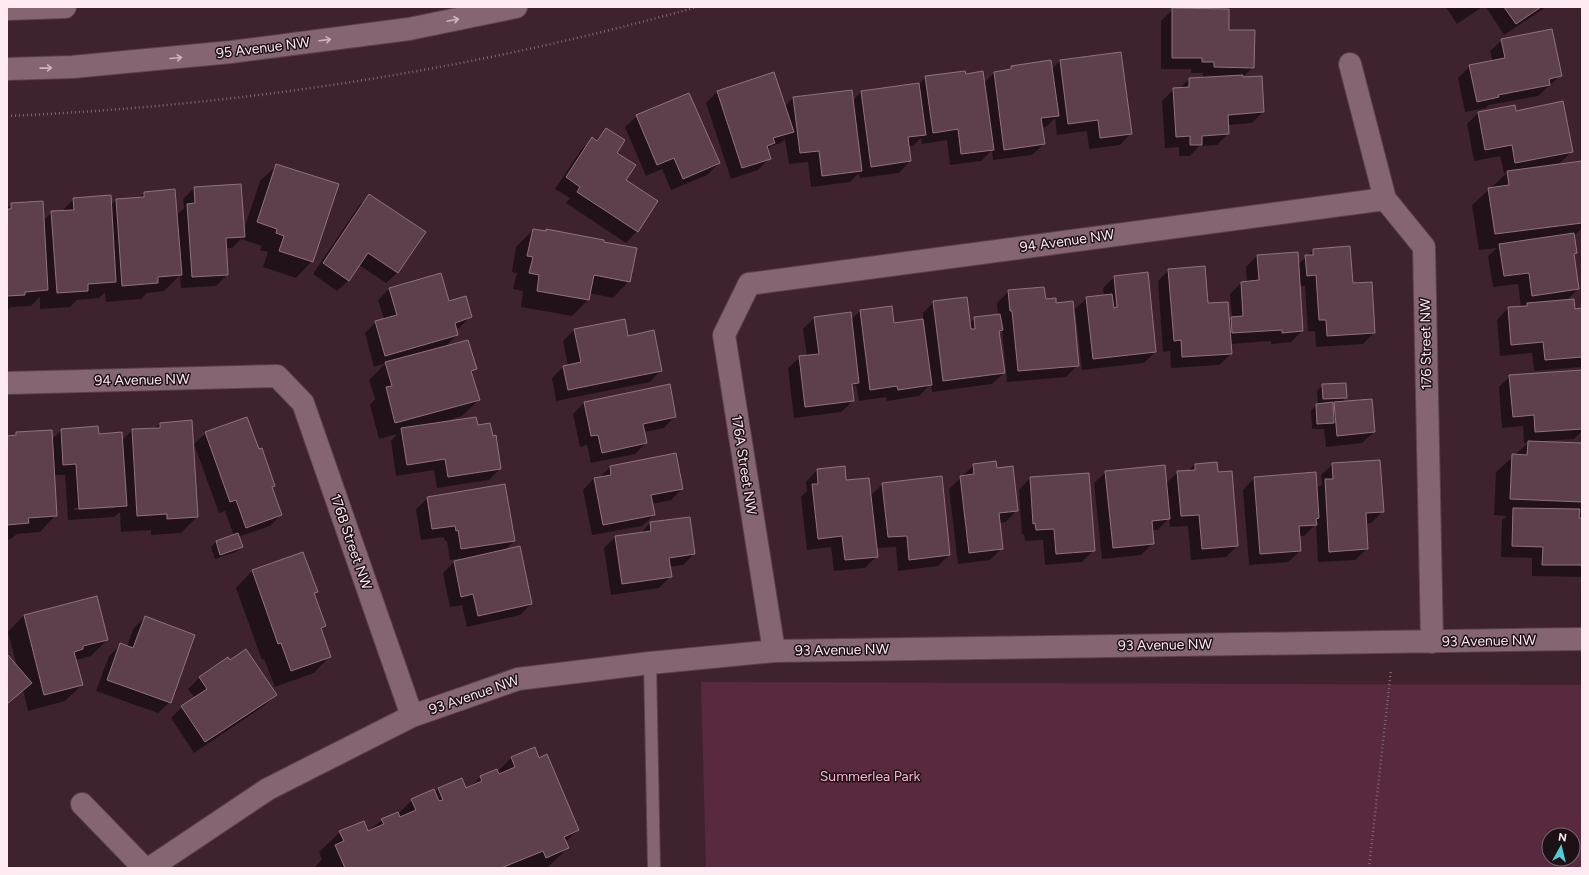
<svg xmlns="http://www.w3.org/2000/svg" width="1589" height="875" viewBox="0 0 1589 875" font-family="Figtree,sans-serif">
<rect width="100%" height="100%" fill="#3e232f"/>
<!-- green -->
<path fill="#59293f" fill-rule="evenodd" d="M 701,682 L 1582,685 L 1582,868 L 706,868 ZM 1549,835 L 1573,835 L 1573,859 L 1549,859 Z"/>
<!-- shadow -->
<path fill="#0007" fill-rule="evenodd" d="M 1446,7 L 1482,7 L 1457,24 Z
M 1486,7 L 1546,7 L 1504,35 Z
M 1173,9 L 1228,31 L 1253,67 L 1242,78 L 1263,112 L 1252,123 L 1228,125 L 1228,134 L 1217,145 L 1199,146 L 1190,156 L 1179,156 L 1179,147 L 1165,148 L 1162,101 L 1174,89 L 1179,89 L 1189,79 L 1203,78 L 1203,73 L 1191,73 L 1191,69 L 1161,69 L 1161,21 Z
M 1502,40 L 1560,76 L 1538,96 L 1489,105 L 1486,108 L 1465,112 L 1458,78 L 1470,66 L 1493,62 L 1490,51 Z
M 1060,61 L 1131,133 L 1120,145 L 1089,149 L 1087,131 L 1057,135 L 1055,118 L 1046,127 L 1041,128 L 1044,144 L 1032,155 L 993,160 L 992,150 L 981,161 L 950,165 L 947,140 L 922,144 L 921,138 L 913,146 L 908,146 L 910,161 L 899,173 L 860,178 L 859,173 L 850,182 L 811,187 L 808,162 L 789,164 L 785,139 L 781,143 L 771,146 L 767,150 L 770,158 L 758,170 L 731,179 L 706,103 L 717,92 L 784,107 L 793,98 L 851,91 L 852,101 L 861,92 L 919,84 L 926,77 L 965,75 L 984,83 L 994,73 L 1007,71 L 1011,67 L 1051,70 Z
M 1515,106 L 1516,112 L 1572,151 L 1560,163 L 1549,165 L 1549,167 L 1582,165 L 1582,228 L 1574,236 L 1576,253 L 1573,256 L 1578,289 L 1566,301 L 1574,310 L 1582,309 L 1582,367 L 1534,371 L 1532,353 L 1500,356 L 1497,320 L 1508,308 L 1521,307 L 1518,284 L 1493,287 L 1488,256 L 1497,248 L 1479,250 L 1472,205 L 1507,173 L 1504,173 L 1500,156 L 1474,161 L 1467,124 L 1478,113 Z
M 637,116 L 719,163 L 707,175 L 671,190 L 662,169 L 646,176 L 625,127 Z
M 606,129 L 625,180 L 637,231 L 626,243 L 566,203 L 570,198 L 555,189 L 581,150 L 592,139 L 595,141 Z
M 277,165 L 312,261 L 296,278 L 263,267 L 268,252 L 260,250 L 262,246 L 241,239 L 232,248 L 226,248 L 227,275 L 216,286 L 181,288 L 180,275 L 164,291 L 147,293 L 141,299 L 106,302 L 105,292 L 99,298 L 77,300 L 70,307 L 40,309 L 40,297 L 31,306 L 11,307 L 7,311 L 7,208 L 11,204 L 43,221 L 52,212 L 61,212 L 74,199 L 110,206 L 116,200 L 139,198 L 144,193 L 176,216 L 184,208 L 183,199 L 194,188 L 243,232 L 260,181 ZM 31,290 L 31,292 L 20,293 Z
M 369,195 L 398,272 L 386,283 L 359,265 L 349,280 L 337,291 L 313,274 L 358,207 Z
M 533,230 L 544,232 L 547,230 L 629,281 L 613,298 L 589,293 L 588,300 L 572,316 L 521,307 L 523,291 L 513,289 L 517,273 L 512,272 L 516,247 Z
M 1313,250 L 1352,284 L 1374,333 L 1363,344 L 1316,347 L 1315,331 L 1308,331 L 1305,286 L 1299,286 L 1302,331 L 1291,342 L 1271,344 L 1271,341 L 1230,344 L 1231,354 L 1219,365 L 1171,368 L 1170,351 L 1163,352 L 1158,281 L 1169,270 L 1207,304 L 1228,321 L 1232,318 L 1230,294 L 1241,283 L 1247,282 L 1246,267 L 1257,256 L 1298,265 Z
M 1114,277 L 1155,352 L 1144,363 L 1082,370 L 1075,309 L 1087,298 L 1104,296 L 1103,288 Z
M 389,289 L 448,302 L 470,317 L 459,328 L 456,329 L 457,335 L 445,347 L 475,369 L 471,373 L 479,400 L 462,416 L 442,422 L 442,423 L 477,426 L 500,469 L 489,480 L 437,488 L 434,470 L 396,476 L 391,441 L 397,434 L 379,439 L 370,405 L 375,399 L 369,380 L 386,363 L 374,367 L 365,333 L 376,322 L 384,319 L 378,300 Z
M 1009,291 L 1055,304 L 1078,365 L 1066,377 L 1007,382 L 1002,330 L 999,333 L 1004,373 L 992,384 L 932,392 L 931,384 L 919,396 L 887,401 L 886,397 L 859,401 L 856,384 L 851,389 L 853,401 L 841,412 L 794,418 L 788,368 L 800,357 L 807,356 L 803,329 L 815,317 L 850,321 L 860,311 L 891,307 L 893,325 L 923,320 L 923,313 L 934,302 L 970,323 L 975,318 L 998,315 L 997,303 Z
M 574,330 L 627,337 L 661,370 L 650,382 L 556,401 L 552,378 L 563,367 L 568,366 L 563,341 Z
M 1582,371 L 1582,431 L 1574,439 L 1545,441 L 1545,443 L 1582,444 L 1582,577 L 1532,576 L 1532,558 L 1501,557 L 1502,520 L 1507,516 L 1494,515 L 1496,472 L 1528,443 L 1524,443 L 1523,426 L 1502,428 L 1499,387 L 1510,376 Z
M 1345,384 L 1346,398 L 1342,402 L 1374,432 L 1362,443 L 1326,447 L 1324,429 L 1312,429 L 1311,410 L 1318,405 L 1317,391 L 1323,385 Z
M 584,403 L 675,416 L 664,428 L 644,432 L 646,443 L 635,454 L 591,463 L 587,445 L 580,447 L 573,414 Z
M 160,424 L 197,517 L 181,533 L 151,535 L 151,530 L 121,532 L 120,512 L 114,517 L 68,520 L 65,475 L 54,475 L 56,515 L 40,532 L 17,534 L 11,539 L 7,540 L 7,437 L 12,437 L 16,433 L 51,440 L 62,430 L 98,435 L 122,441 L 132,430 L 154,429 ZM 115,506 L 115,508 L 74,510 L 74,508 Z
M 206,433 L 258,450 L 274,485 L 271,488 L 281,515 L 270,526 L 238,537 L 242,547 L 236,552 L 215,559 L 211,547 L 216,542 L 234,536 L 225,511 L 219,513 L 194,444 Z
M 675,454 L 682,489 L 671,500 L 652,504 L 654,515 L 642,526 L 592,535 L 583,490 L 594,478 L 599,478 L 610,467 Z
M 1195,464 L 1217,473 L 1237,546 L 1226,557 L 1191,560 L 1188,526 L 1170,527 L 1169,518 L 1158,530 L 1152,530 L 1153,543 L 1141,555 L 1102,559 L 1094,483 L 1106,472 L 1165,484 L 1178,472 L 1188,471 Z
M 1333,464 L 1382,512 L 1371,523 L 1365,524 L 1367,549 L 1355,560 L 1318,562 L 1316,524 L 1304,536 L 1298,536 L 1300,551 L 1288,562 L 1249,565 L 1243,490 L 1254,478 L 1316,489 L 1322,484 L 1321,475 Z
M 974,465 L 996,469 L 1017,510 L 1006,522 L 999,523 L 1002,548 L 990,560 L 958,564 L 949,489 Z
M 817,470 L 845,482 L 870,496 L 883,484 L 949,555 L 938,566 L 898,571 L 896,547 L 876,548 L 877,556 L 865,568 L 834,571 L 831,547 L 807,550 L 801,497 L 807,491 L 806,482 Z
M 1030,478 L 1094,550 L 1082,562 L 1045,565 L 1043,540 L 1025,541 L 1024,534 L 1022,534 L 1019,490 Z
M 428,498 L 514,541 L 504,551 L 531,604 L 520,615 L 467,627 L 462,605 L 450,607 L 443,573 L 454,562 L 461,560 L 461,558 L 450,560 L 447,541 L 445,541 L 444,537 L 421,540 L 416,509 Z
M 650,523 L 694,554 L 683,565 L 669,567 L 671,576 L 659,588 L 611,595 L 604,548 L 616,536 L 641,533 Z
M 302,553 L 316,591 L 314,594 L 325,626 L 321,630 L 330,656 L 314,673 L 275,687 L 264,659 L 262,660 L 236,588 L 252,571 Z
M 24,615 L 107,640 L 91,656 L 76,660 L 82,685 L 65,701 L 28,711 L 23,690 L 7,704 L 7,656 L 17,667 L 8,632 Z
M 145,617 L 170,702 L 158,713 L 96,691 L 109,656 L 121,644 L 127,647 L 133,629 Z
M 200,677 L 276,695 L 264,706 L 194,753 L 171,718 L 182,707 L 195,698 L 188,689 Z
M 511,758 L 539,759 L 578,830 L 565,842 L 568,848 L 547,868 L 315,868 L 315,867 L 322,859 L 319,852 L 340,832 L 367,832 L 382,820 L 399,813 L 412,800 L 435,792 L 439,788 L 466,789 L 470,787 L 481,777 L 497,772 Z"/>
<!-- building -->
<path fill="#5e404c" stroke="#92717e" d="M 1504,7 L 1541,7 L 1516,24 Z
M 1172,8 L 1229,9 L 1229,30 L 1255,30 L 1254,68 L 1214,67 L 1214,62 L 1202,62 L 1202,58 L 1172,58 Z
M 1552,29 L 1562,76 L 1549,79 L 1550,85 L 1498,95 L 1499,97 L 1477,102 L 1469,65 L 1505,58 L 1501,39 Z
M 1121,52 L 1132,134 L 1100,138 L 1098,120 L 1068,124 L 1060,60 Z
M 1051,60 L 1059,116 L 1041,118 L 1045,144 L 1004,150 L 994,72 L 1011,69 L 1011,66 Z
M 965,71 L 966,74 L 983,71 L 994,150 L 961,154 L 958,129 L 933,133 L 925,76 Z
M 774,72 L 794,132 L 773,138 L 775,143 L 767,146 L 771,159 L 742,168 L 717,91 Z
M 1243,75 L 1243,77 L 1262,76 L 1264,112 L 1228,115 L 1229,134 L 1202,136 L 1202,145 L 1190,145 L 1190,136 L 1176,137 L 1173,88 L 1189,87 L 1189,78 Z
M 919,83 L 926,135 L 908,137 L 911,161 L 871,167 L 861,91 Z
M 852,90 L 862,171 L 822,176 L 819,151 L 800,153 L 793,97 Z
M 689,93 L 720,163 L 683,179 L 674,158 L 657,165 L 636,115 Z
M 1563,101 L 1573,152 L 1515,163 L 1512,145 L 1485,150 L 1478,112 L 1515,105 L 1516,111 Z
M 606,128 L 625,140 L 617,153 L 636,165 L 626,180 L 658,201 L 638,232 L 577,192 L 580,187 L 566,177 L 592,137 L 597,141 Z
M 1582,161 L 1582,223 L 1495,234 L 1488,188 L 1509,185 L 1507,171 Z
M 276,164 L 339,184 L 313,262 L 279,251 L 284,236 L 276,233 L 277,229 L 257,222 Z
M 241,184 L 245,237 L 226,238 L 228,275 L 192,277 L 187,204 L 195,203 L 194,187 Z
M 175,189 L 182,275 L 158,277 L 158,283 L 122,286 L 116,199 L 144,197 L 144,192 Z
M 369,194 L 426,232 L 398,273 L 368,253 L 349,281 L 323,263 Z
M 111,195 L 116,282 L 88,284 L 88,291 L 57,293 L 51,211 L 74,210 L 73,198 Z
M 43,201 L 48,290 L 25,292 L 25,295 L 7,296 L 7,209 L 11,209 L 11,203 Z
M 533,229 L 546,231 L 546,229 L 604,240 L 604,242 L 637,248 L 630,282 L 594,275 L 589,300 L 537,291 L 539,275 L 529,273 L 533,257 L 527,256 Z
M 1574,233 L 1577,253 L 1574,254 L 1579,289 L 1532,296 L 1529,273 L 1504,276 L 1499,244 Z
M 1350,246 L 1353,283 L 1372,282 L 1375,333 L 1327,336 L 1326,320 L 1319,320 L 1316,275 L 1307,276 L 1305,255 L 1313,255 L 1313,249 Z
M 1298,252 L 1303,331 L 1282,333 L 1282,330 L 1232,333 L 1231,317 L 1243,316 L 1241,282 L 1259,280 L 1257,255 Z
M 1205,266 L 1208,303 L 1228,302 L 1232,354 L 1182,357 L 1181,340 L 1174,341 L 1168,269 Z
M 1148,272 L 1156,352 L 1093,359 L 1086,297 L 1112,294 L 1114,308 L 1117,307 L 1114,276 Z
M 441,273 L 449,301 L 466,296 L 472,317 L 455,323 L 458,335 L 385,356 L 375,321 L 397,315 L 389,288 Z
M 1044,287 L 1046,299 L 1056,298 L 1056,303 L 1073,301 L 1079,366 L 1018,371 L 1012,311 L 1010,311 L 1008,290 Z
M 967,297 L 971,329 L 975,329 L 974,317 L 1000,314 L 1003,330 L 999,331 L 1005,373 L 943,381 L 933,301 Z
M 1574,299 L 1575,309 L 1582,308 L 1582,357 L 1545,360 L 1543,342 L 1511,345 L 1508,307 L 1527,306 L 1527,303 Z
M 892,306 L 894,323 L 923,319 L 932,385 L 898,390 L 897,386 L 870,390 L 860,310 Z
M 851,312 L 859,383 L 852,384 L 854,401 L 805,407 L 799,356 L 819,354 L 814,317 Z
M 625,319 L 628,336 L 654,330 L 662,371 L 568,390 L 563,366 L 581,362 L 574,329 Z
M 468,340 L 477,369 L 471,371 L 480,400 L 395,423 L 386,387 L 392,386 L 385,362 Z
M 1582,370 L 1582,429 L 1535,432 L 1534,415 L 1513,417 L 1509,375 Z
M 1346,383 L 1347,398 L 1323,399 L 1322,384 Z
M 670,384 L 676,417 L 643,424 L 647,443 L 602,453 L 598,435 L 591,436 L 584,402 Z
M 1372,399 L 1375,432 L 1337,436 L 1334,402 Z
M 1333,402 L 1334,423 L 1317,424 L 1316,404 Z
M 247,417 L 259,449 L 262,448 L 275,486 L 272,487 L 282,515 L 246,528 L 236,500 L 230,502 L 205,432 Z
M 476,417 L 478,425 L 490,423 L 493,436 L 496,435 L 501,469 L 448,477 L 445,459 L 407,465 L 401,428 Z
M 192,420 L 198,517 L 167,519 L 167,514 L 137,516 L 132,429 L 160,428 L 160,423 Z
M 98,426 L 99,434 L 122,432 L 127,506 L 79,509 L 76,464 L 63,465 L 61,429 Z
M 52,430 L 57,516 L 28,518 L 29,523 L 7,525 L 7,436 L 16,435 L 16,432 Z
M 1528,441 L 1582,443 L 1582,502 L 1510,499 L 1512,454 L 1527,455 Z
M 676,453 L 683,489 L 651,495 L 655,515 L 603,525 L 594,478 L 611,475 L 610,466 Z
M 1380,460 L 1384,512 L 1366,513 L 1368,549 L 1329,552 L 1325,479 L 1333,479 L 1332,463 Z
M 996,461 L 997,468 L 1013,466 L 1018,511 L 999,513 L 1003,549 L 969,553 L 960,476 L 974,474 L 973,464 Z
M 1217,462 L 1218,472 L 1232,471 L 1238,546 L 1202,549 L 1199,515 L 1181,516 L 1177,471 L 1195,470 L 1195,464 Z
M 1165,465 L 1170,519 L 1152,521 L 1154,544 L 1113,548 L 1105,471 Z
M 845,466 L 846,480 L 869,478 L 878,557 L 845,560 L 842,536 L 818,539 L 812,484 L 818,484 L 817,469 Z
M 1316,472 L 1319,518 L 1316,519 L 1317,525 L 1299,526 L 1301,551 L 1260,554 L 1254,477 Z
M 1089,473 L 1095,551 L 1056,554 L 1054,529 L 1036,530 L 1035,523 L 1033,524 L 1030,477 Z
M 942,476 L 950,555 L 909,560 L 907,536 L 888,537 L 882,483 Z
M 505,484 L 515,541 L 461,549 L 458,530 L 456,531 L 455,526 L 432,529 L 427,497 Z
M 1513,508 L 1580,509 L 1579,518 L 1582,518 L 1582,565 L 1542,565 L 1543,547 L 1512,546 Z
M 690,517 L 695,554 L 669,558 L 672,577 L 622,584 L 615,536 L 651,531 L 650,522 Z
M 238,533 L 243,547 L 220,555 L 216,541 Z
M 520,546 L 532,604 L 478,616 L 473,594 L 461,597 L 454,561 Z
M 303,552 L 318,592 L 314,593 L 326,626 L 321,628 L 331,657 L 291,671 L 281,643 L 278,644 L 252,570 Z
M 97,596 L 108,640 L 83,646 L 83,649 L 74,652 L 83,685 L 44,695 L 24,615 Z
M 145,616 L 195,635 L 171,703 L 107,680 L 120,643 L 133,648 Z
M 246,649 L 277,695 L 205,742 L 181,706 L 207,689 L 199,677 L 228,657 L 230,660 Z
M 7,654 L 32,683 L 7,704 Z
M 535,747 L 539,758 L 547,754 L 579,830 L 564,837 L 569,848 L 546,858 L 543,851 L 501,868 L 345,868 L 335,845 L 344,841 L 339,831 L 364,821 L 368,831 L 384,824 L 381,819 L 398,812 L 400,817 L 416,810 L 411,799 L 434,789 L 439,801 L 443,800 L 438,788 L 462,778 L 466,788 L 482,781 L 480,776 L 497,769 L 499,774 L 515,767 L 511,757 Z"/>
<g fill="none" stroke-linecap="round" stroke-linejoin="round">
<!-- service casing -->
<g stroke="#58424c" stroke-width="14">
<path id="service" d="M 650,663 L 654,868"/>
</g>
<!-- minor casing -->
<g stroke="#58424c" stroke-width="24">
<path id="minor" d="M 1350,64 L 1385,199 L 1424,247 L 1432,642
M 7,383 L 277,376 L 303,403 L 412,716
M 774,651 L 724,335 L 749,284 L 1385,199
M 82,804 L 144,868
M 150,868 L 268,789 L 412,716 L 518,679 L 650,663 L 774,651 L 1582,639"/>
</g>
<!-- secondary casing -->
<g stroke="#58424c" stroke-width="24">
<path id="secondary" d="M 7,9 L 65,7
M 7,69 L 72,67 L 231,52 L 409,29 L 516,7"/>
</g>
<!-- path -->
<path stroke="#826a74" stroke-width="2.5" stroke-dasharray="1 3" stroke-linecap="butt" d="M 7,116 C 240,106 473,70 697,7
M 1369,868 L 1391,670"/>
<!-- service -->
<use href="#service" stroke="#856572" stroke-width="12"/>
<!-- minor -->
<use href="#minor" stroke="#856572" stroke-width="22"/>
<!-- secondary -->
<use href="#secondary" stroke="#856572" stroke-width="22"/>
</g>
<!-- one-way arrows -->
<defs><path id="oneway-shaft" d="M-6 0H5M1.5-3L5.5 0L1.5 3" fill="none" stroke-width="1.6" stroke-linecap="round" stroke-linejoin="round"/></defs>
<g stroke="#ceb5bf">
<use href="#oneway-shaft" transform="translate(453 20) rotate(-12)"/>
<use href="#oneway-shaft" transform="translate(325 40) rotate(-7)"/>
<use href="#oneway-shaft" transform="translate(176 58) rotate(-5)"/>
<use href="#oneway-shaft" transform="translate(46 68) rotate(-1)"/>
</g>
<g text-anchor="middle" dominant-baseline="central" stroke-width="3" stroke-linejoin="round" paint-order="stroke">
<!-- street labels -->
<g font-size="14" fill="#feebf2" stroke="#1d1116">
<text transform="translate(263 48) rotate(-7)">95 Avenue NW</text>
<text transform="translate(1067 241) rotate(-8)">94 Avenue NW</text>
<text transform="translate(1426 344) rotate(-91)">176 Street NW</text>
<text transform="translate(142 380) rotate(-1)">94 Avenue NW</text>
<text transform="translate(744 465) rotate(81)">176A Street NW</text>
<text transform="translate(351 542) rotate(71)">176B Street NW</text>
<text transform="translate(1489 641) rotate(-1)">93 Avenue NW</text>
<text transform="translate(1165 645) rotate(-1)">93 Avenue NW</text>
<text transform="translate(842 650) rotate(-1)">93 Avenue NW</text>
<text transform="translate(474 695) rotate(-19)">93 Avenue NW</text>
</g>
<!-- park labels -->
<g font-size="14" fill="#fcb4d1" stroke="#1d1116">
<text x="870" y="776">Summerlea Park</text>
</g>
</g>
<!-- border -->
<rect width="1589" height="875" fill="none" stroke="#feebf2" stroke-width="16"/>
<!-- north arrow -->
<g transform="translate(1561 847) rotate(8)"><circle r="19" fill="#1d1116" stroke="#77686e"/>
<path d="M0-3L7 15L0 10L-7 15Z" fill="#52ccd6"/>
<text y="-6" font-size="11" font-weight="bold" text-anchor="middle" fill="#feebf2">N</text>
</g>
</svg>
